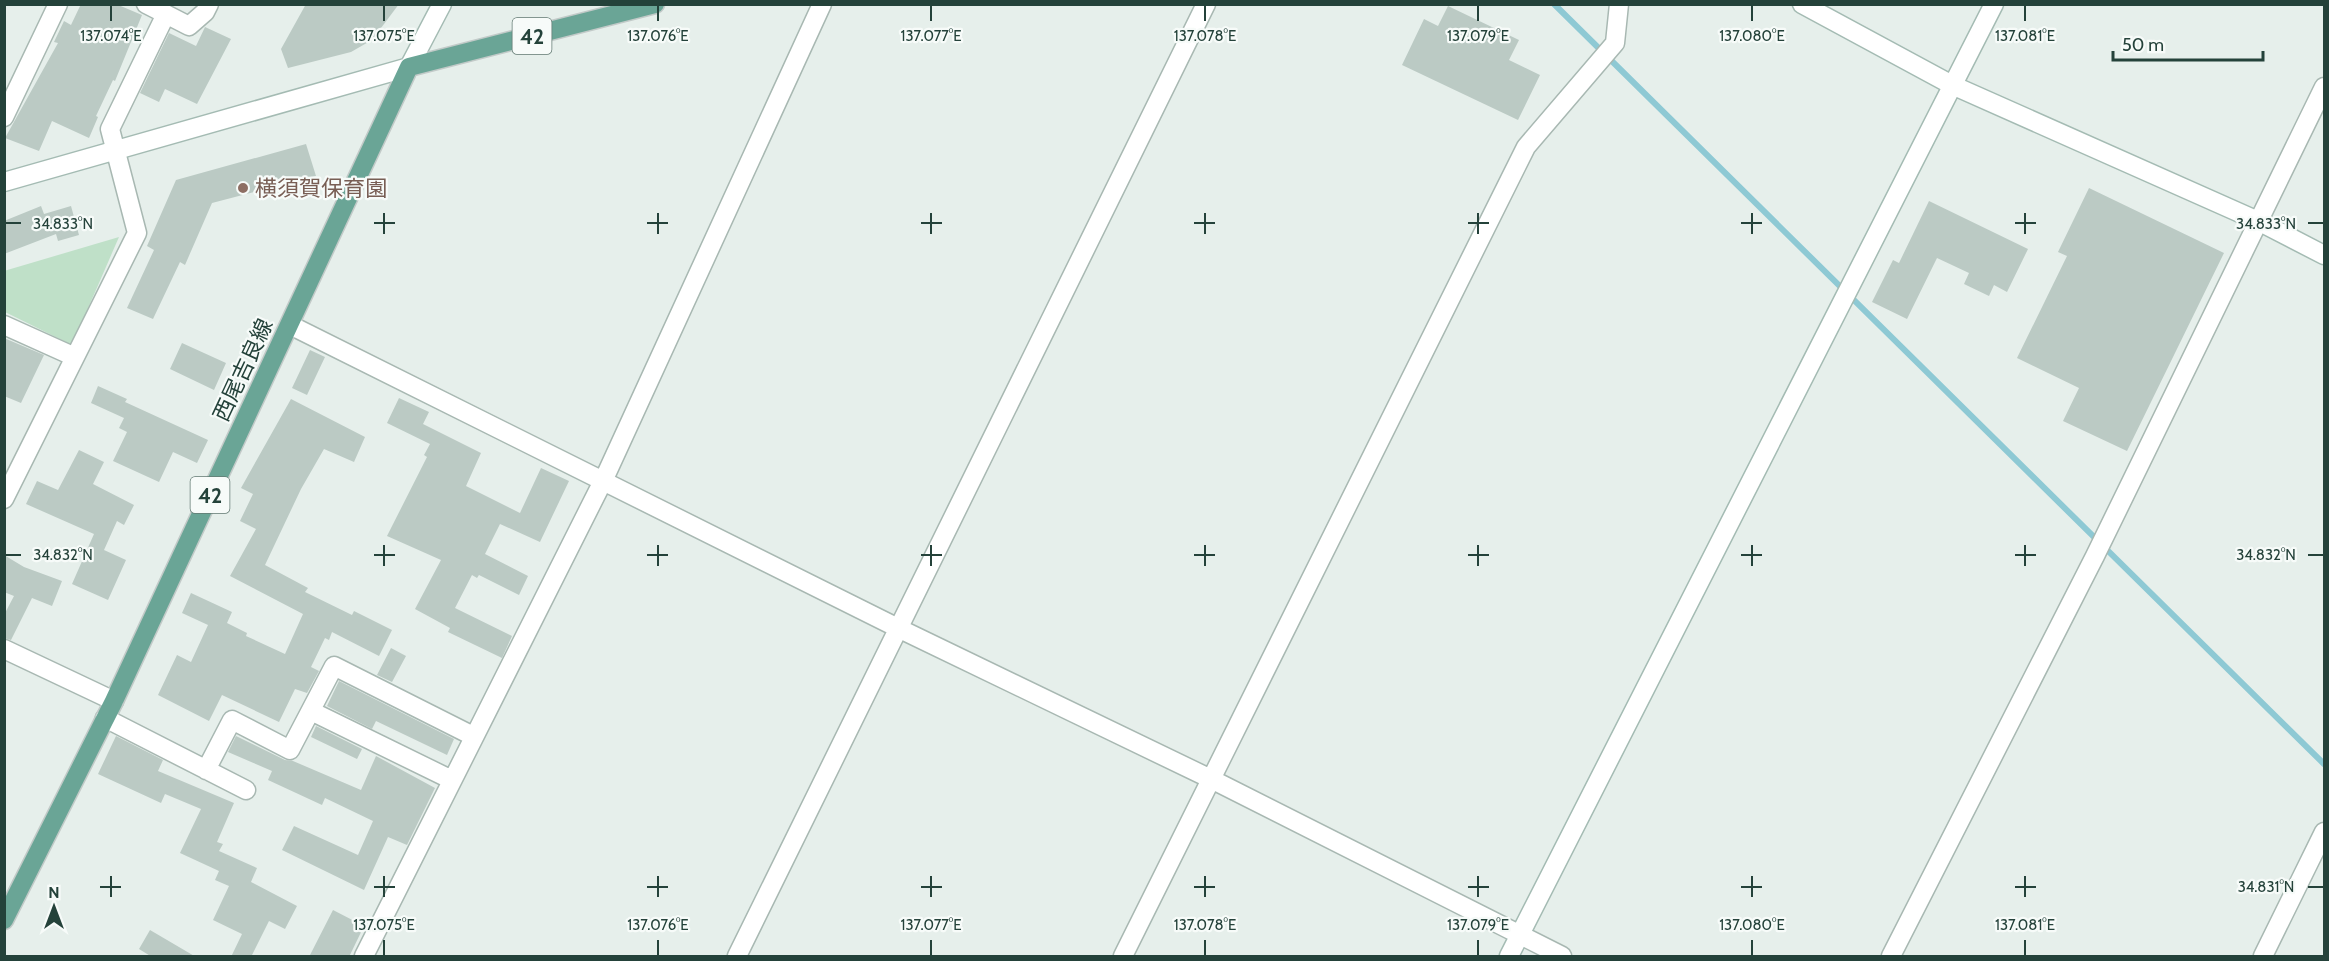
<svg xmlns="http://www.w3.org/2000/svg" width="2329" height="961" viewBox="0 0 2329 961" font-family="Cabin,'Noto Sans JP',sans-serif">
<rect width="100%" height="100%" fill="#e6efeb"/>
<!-- green -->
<path fill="#bfe0c8" d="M 119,237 L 72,345 L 5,312 L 4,271 Z"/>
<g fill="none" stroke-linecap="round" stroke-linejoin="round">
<!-- stream -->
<path stroke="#8ec9d4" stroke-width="6" d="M 1554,4 L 2324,764"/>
</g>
<!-- building -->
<path fill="#bbcac4" d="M 81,4 L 116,4 L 142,15 L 115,81 L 113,80 L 96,116 L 98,117 L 89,138 L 52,121 L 39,151 L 5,138 L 58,43 L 54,42 L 64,21 L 71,25 Z
M 306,4 L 399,4 L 372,40 L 351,52 L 288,68 L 281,49 Z
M 1448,6 L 1519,40 L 1509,60 L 1540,75 L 1518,120 L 1402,65 L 1424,19 L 1438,26 Z
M 205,27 L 231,39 L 197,104 L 165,89 L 159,102 L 140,93 L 169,33 L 196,46 Z
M 306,144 L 316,176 L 212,203 L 185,265 L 180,262 L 153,319 L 127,308 L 154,250 L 147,246 L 176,180 Z
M 2089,188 L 2224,253 L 2127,451 L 2063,421 L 2079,388 L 2017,358 L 2067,256 L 2058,252 Z
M 1929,201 L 2028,249 L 2007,292 L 1994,285 L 1989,296 L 1964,284 L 1969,273 L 1937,258 L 1907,319 L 1872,302 L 1893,260 L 1899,263 Z
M 41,206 L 44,214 L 71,206 L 79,235 L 58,241 L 56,234 L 4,254 L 4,221 Z
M 4,338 L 44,355 L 21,403 L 4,396 Z
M 182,343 L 226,363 L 214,390 L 170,369 Z
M 310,350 L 325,357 L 307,395 L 292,388 Z
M 98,386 L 127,399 L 125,402 L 208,440 L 197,463 L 173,452 L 159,482 L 113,461 L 127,432 L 119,428 L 124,418 L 91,403 Z
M 399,398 L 429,412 L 423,424 L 481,453 L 466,486 L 520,513 L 541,468 L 569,481 L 540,542 L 500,524 L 485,554 L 528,576 L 519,595 L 479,575 L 477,578 L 472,575 L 455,608 L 512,636 L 502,658 L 448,632 L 450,628 L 415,609 L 441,560 L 387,536 L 427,457 L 424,455 L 430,444 L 387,423 Z
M 291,399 L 365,437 L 354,462 L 324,449 L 301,489 L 265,565 L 308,588 L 305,592 L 352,615 L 354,611 L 392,630 L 379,656 L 332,632 L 329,640 L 325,638 L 311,667 L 319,671 L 307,693 L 295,689 L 279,722 L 222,695 L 209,721 L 158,695 L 177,655 L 191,662 L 208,625 L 182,613 L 191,593 L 232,612 L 227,623 L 247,633 L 246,636 L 285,654 L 303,614 L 230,576 L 256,529 L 240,521 L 253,494 L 241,488 Z
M 79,450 L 104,462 L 93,484 L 134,505 L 124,525 L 117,521 L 104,550 L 126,560 L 108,600 L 72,584 L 94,534 L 26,504 L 37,481 L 58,490 Z
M 4,555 L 24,567 L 62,581 L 52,606 L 32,598 L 11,640 L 4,638 L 4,615 L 14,596 L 4,592 Z
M 391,648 L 406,656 L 392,682 L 377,675 Z
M 339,681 L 454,739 L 447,755 L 376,721 L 372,729 L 327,706 Z
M 316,726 L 362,749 L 357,759 L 311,737 Z
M 116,736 L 163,760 L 158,771 L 234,803 L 217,842 L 223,844 L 219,851 L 257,868 L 251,882 L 297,906 L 285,929 L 269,921 L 251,957 L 231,957 L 242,934 L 213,920 L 229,886 L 215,880 L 219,871 L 180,853 L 201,809 L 165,794 L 161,803 L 98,774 Z
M 236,736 L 285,760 L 293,761 L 361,790 L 376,756 L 435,788 L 407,845 L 388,837 L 364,890 L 282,850 L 294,826 L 358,855 L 373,821 L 325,798 L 322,805 L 268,780 L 272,771 L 228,752 Z
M 333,910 L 364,926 L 349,957 L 309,957 Z
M 150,930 L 196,957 L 152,957 L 139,949 Z"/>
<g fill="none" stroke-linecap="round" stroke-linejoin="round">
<!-- street casing -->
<g stroke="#a8b8b2" stroke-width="21">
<path id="street" d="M 146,4 L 189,26 L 205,12 L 209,4
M 4,117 L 58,4
M 4,325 L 75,357
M 290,325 L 900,629 L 1211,779 L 1562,956
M 4,499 L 137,233 L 110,129 L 166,14
M 4,649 L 114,701
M 311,711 L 452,780
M 105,718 L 246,790
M 206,770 L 232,720 L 290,750 L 334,666 L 473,736
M 364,956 L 604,479 L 822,4
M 737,956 L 1206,4
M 1123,956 L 1526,147 L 1615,43 L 1619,4
M 1891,956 L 2095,556 L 2324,87
M 2263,956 L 2324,832"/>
</g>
<!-- secondary casing -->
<g stroke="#a4bbb3" stroke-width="21">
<path id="secondary" d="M 1802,4 L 1952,85 L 2258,221 L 2324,255
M 4,182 L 409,67 L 442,4
M 1509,956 L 1994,4"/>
</g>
<!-- primary casing -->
<g stroke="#c2cac8" stroke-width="21">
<path id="primary" d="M 4,920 L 114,701 L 409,67 L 655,4"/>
</g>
<!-- street -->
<use href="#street" stroke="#fff" stroke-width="18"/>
<!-- secondary -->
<use href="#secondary" stroke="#fff" stroke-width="18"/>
<!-- primary -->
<use href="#primary" stroke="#6aa596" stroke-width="18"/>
</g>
<!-- ticks -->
<path fill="none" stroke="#24423a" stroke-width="2" d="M 111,6 L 111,21M 384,6 L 384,21M 658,6 L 658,21M 931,6 L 931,21M 1205,6 L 1205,21M 1478,6 L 1478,21M 1752,6 L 1752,21M 2025,6 L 2025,21M 384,213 L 384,234M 658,213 L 658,234M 931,213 L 931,234M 1205,213 L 1205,234M 1478,213 L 1478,234M 1752,213 L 1752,234M 2025,213 L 2025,234M 6,223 L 21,223M 374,223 L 395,223M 647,223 L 668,223M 921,223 L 942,223M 1194,223 L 1215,223M 1468,223 L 1489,223M 1741,223 L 1762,223M 2015,223 L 2036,223M 2308,223 L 2323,223M 384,545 L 384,566M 658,545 L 658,566M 931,545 L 931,566M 1205,545 L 1205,566M 1478,545 L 1478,566M 1752,545 L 1752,566M 2025,545 L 2025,566M 6,555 L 21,555M 374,555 L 395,555M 647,555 L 668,555M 921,555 L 942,555M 1194,555 L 1215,555M 1468,555 L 1489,555M 1741,555 L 1762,555M 2015,555 L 2036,555M 2308,555 L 2323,555M 111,876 L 111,897M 384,876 L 384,897M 658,876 L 658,897M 931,876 L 931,897M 1205,876 L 1205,897M 1478,876 L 1478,897M 1752,876 L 1752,897M 2025,876 L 2025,897M 100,887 L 121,887M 374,887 L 395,887M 647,887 L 668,887M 921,887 L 942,887M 1194,887 L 1215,887M 1468,887 L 1489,887M 1741,887 L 1762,887M 2015,887 L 2036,887M 2308,887 L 2323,887M 384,940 L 384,955M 658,940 L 658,955M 931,940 L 931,955M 1205,940 L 1205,955M 1478,940 L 1478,955M 1752,940 L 1752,955M 2025,940 L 2025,955"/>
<!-- markers -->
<circle fill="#8d6e63" stroke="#f7fbf9" stroke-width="2" cx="243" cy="188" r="6"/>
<g text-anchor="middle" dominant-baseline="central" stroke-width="4.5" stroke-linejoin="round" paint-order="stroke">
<!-- shield labels -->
<g fill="#f7fbf9" stroke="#637a73" stroke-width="1.5">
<rect x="512.5" y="18" width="39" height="36" rx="4.5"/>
<rect x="190.5" y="477" width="39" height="36" rx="4.5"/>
</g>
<g font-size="21" font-weight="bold" fill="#24423a">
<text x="532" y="36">42</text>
<text x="210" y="495">42</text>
</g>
<!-- education labels -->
<g font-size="22" fill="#785e54" stroke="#f7fbf9" text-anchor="start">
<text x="255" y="188">横須賀保育園</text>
</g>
<!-- street labels -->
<g font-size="22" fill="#24423a" stroke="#f7fbf9">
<text transform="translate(243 370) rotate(-65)">西尾吉良線</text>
</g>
</g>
<g font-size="15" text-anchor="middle" fill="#24423a" stroke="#f7fbf9" stroke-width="4.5" stroke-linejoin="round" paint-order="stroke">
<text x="111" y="41">137.074°E</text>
<text x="384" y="41">137.075°E</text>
<text x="658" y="41">137.076°E</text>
<text x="931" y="41">137.077°E</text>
<text x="1205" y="41">137.078°E</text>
<text x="1478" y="41">137.079°E</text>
<text x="1752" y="41">137.080°E</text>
<text x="2025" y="41">137.081°E</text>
<text x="63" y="229">34.833°N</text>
<text x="2266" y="229">34.833°N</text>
<text x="63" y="560">34.832°N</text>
<text x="2266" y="560">34.832°N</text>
<text x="2266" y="892">34.831°N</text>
<text x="384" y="930">137.075°E</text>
<text x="658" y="930">137.076°E</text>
<text x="931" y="930">137.077°E</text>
<text x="1205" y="930">137.078°E</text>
<text x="1478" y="930">137.079°E</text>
<text x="1752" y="930">137.080°E</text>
<text x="2025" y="930">137.081°E</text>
</g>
<!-- border -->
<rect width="2329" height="961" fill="none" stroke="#24423a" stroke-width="12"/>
<!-- north arrow -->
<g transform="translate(54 907)" stroke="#f7fbf9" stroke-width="4.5" paint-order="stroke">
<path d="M0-4.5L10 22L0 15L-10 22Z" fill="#24423a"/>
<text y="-9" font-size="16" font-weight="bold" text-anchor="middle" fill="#24423a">N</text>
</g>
<!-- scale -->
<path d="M2113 51v9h150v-9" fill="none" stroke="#24423a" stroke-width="3"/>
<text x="2122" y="51" font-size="18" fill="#24423a" stroke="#f7fbf9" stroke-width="4.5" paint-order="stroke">50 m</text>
</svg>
